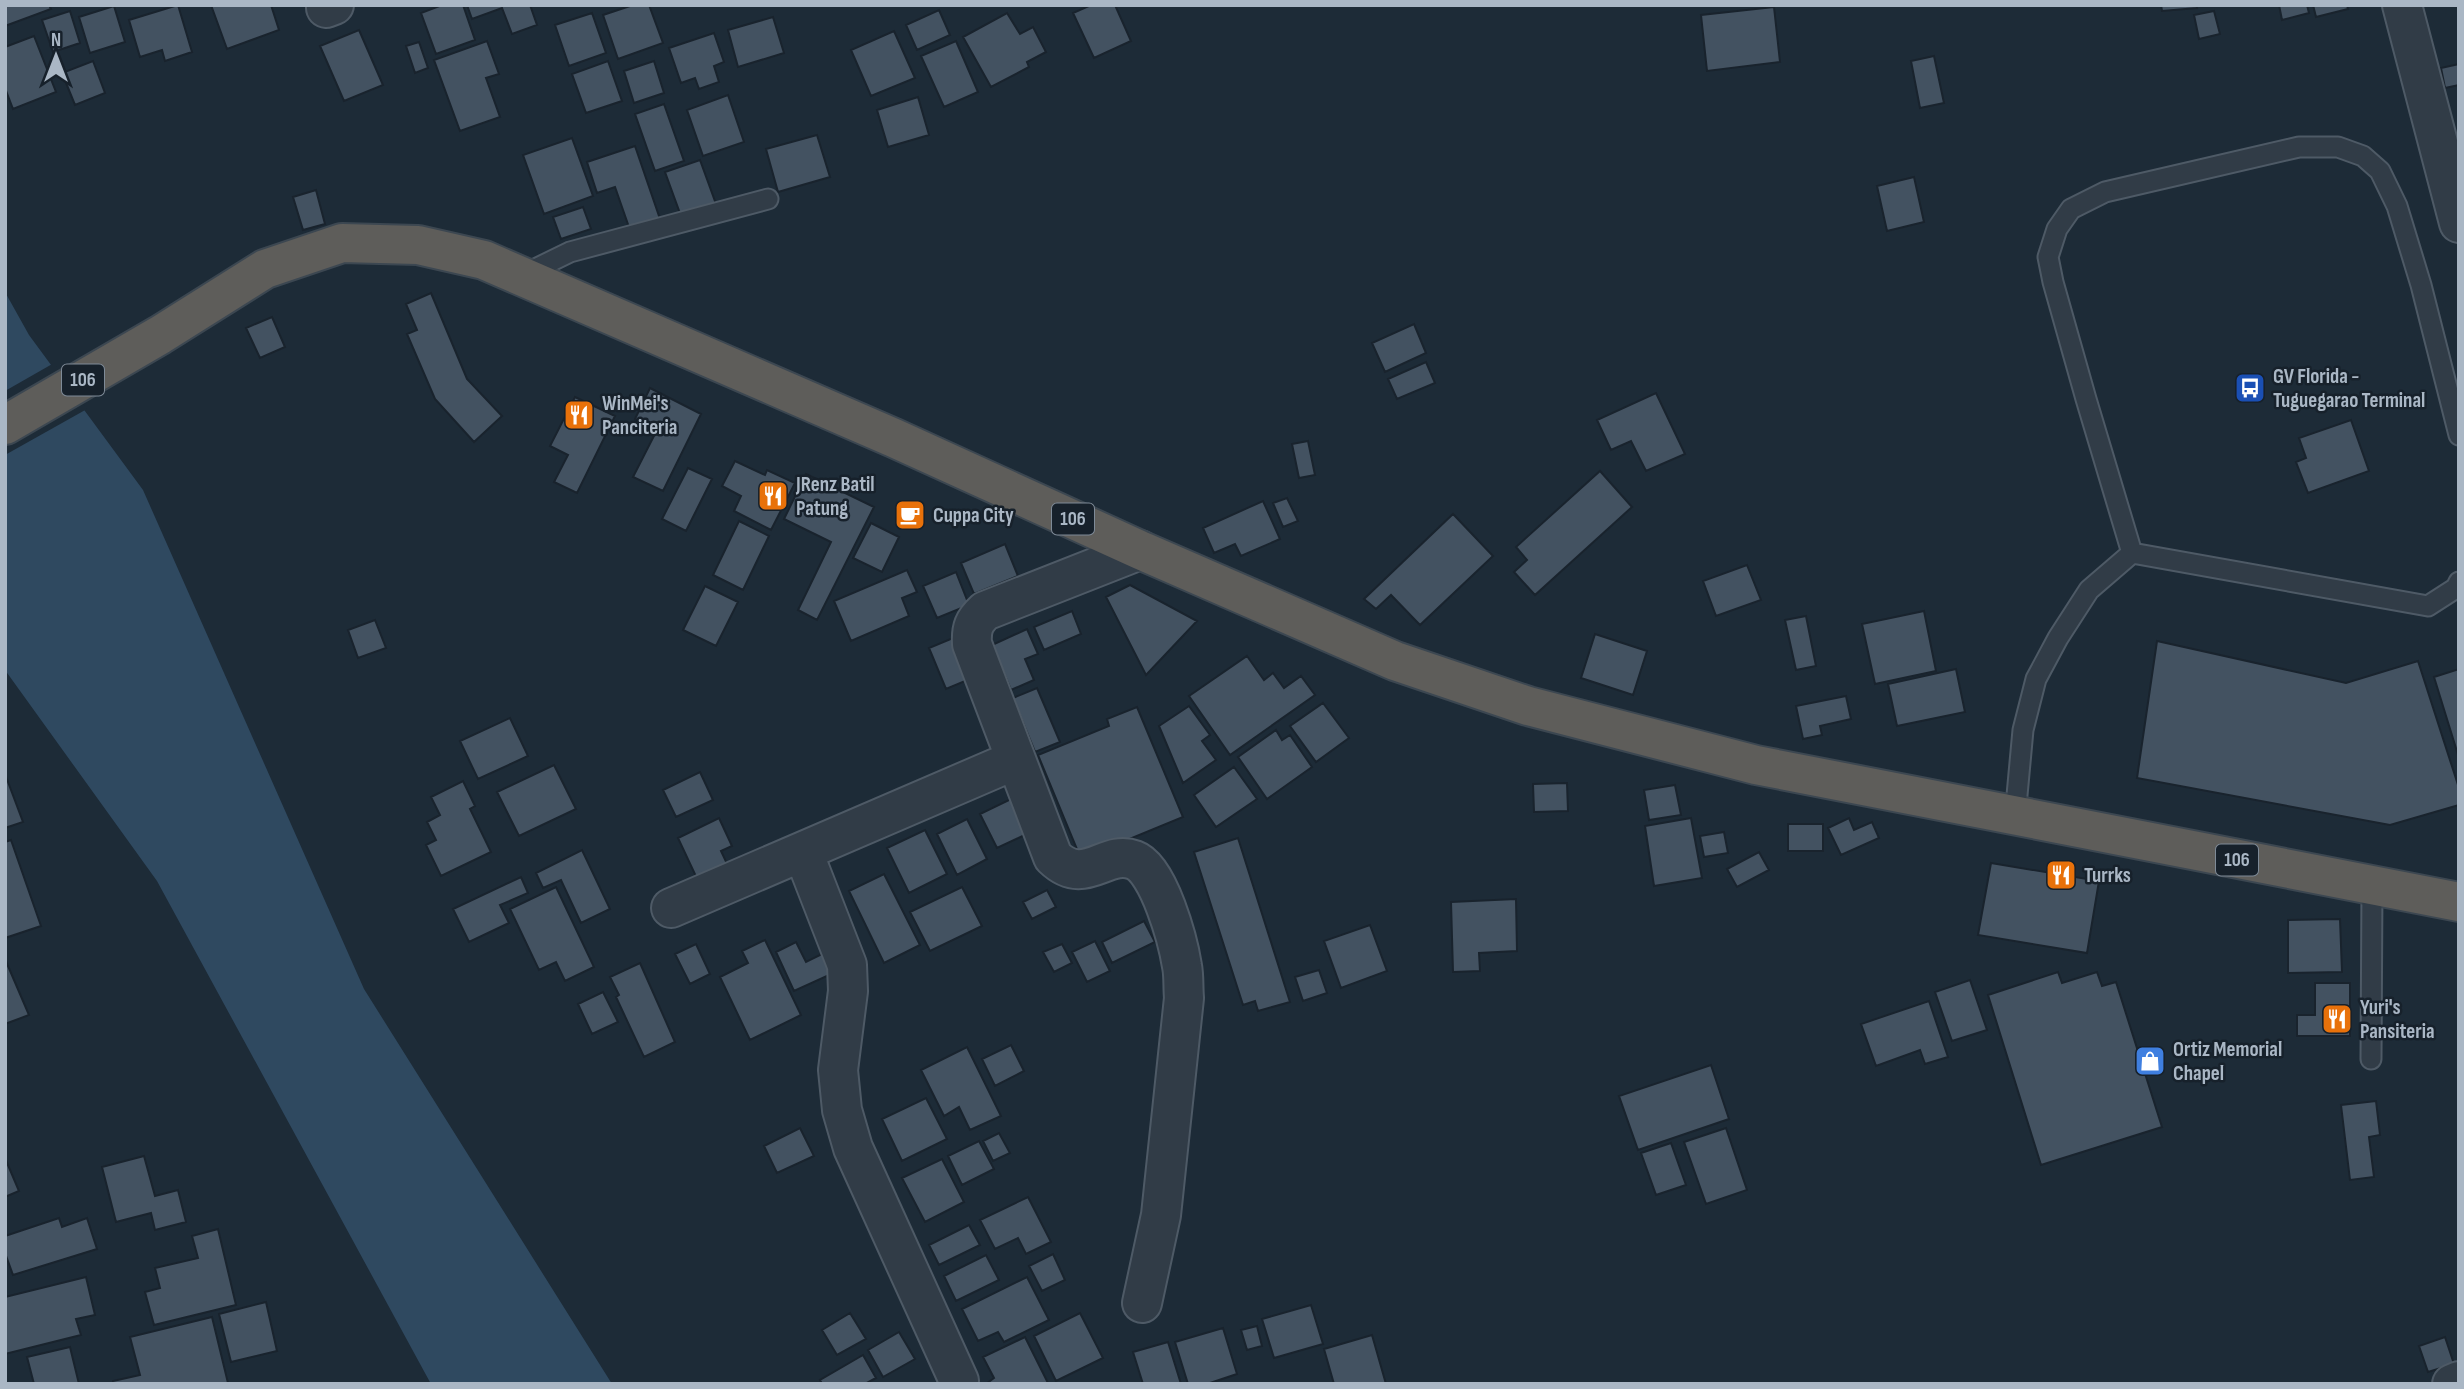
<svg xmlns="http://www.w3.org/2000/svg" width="2464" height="1389" viewBox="0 0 2464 1389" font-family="'Sofia Sans Condensed',sans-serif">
<rect width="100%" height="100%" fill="#1d2b37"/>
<!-- water -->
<path fill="#2f4960" d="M 5,292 L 29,335 L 143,490 L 364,989 L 612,1384 L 431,1384 L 157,881 L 5,670 Z"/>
<!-- pier -->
<path fill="#1d2b37" d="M 54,363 L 87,409 L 5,455 L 5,391 Z"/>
<!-- building -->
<path fill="#435261" stroke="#19232d" stroke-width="2" d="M 5,5 L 49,5 L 51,9 L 5,26 Z
M 178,5 L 192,52 L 165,61 L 162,50 L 140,57 L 129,20 Z
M 211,5 L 271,5 L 279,30 L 227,49 Z
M 442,5 L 463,5 L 475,40 L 436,54 L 421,13 Z
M 467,5 L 530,5 L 537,25 L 512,34 L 502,8 L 472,19 Z
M 633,5 L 649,5 L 663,43 L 618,59 L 603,15 Z
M 1091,5 L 1115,5 L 1131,41 L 1094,58 L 1073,13 Z
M 2161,5 L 2196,5 L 2197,8 L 2162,11 Z
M 2279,5 L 2307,5 L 2309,13 L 2282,20 Z
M 2313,5 L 2347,5 L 2348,9 L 2316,17 Z
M 114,6 L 125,42 L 90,53 L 79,17 Z
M 1774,7 L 1780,62 L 1707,71 L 1701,15 Z
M 939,10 L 950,35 L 917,50 L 906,25 Z
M 70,11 L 80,43 L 53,52 L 42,20 Z
M 2214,11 L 2220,34 L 2199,39 L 2194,15 Z
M 592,13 L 606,53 L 569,66 L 555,25 Z
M 1007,13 L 1020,34 L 1033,27 L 1046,52 L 1027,62 L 1029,67 L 991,87 L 963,37 Z
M 773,17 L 784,53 L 738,67 L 728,30 Z
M 359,30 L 383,85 L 344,101 L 320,46 Z
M 894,31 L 915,78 L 871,96 L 851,50 Z
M 714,33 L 724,62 L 714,66 L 719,82 L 699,89 L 695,78 L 681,83 L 669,48 Z
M 34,36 L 56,92 L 13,109 L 5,88 L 5,47 Z
M 487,41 L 499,74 L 486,78 L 500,117 L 460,131 L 434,60 Z
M 956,41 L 978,92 L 944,107 L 921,56 Z
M 419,42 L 428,68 L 415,73 L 406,46 Z
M 1934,56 L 1944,103 L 1920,108 L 1911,61 Z
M 93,61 L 105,93 L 75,105 L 62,73 Z
M 608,61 L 622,101 L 586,113 L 572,74 Z
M 654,61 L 664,93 L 634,103 L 624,71 Z
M 2459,64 L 2459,85 L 2445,88 L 2441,68 Z
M 728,95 L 744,142 L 703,156 L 687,110 Z
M 918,97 L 929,135 L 888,147 L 877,110 Z
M 664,104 L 684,161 L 655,171 L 635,114 Z
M 817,135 L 830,177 L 778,192 L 766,149 Z
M 572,138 L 593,196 L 544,214 L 523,155 Z
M 635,146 L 660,219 L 630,230 L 615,187 L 597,193 L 587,162 Z
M 700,160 L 716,204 L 681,216 L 665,172 Z
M 1914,177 L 1924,222 L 1887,231 L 1877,186 Z
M 316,190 L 325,224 L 303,230 L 293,197 Z
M 583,207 L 591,229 L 561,239 L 553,217 Z
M 431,293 L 467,379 L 502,416 L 474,442 L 435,399 L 407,334 L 417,330 L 406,304 Z
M 272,317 L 285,347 L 260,358 L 246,328 Z
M 1414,324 L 1426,353 L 1385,372 L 1372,343 Z
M 1426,362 L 1435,383 L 1397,399 L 1388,379 Z
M 650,388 L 701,414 L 663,491 L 633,477 L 657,430 L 635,419 Z
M 1656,393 L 1685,454 L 1646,471 L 1631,441 L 1611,450 L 1597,420 Z
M 575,397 L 615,416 L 577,493 L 554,482 L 568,455 L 550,446 Z
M 2351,420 L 2369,471 L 2308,493 L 2296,462 L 2306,458 L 2299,438 Z
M 1308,441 L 1315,475 L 1299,478 L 1292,444 Z
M 735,461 L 765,475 L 767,470 L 795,483 L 771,530 L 734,511 L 741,496 L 722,486 Z
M 688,468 L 712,479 L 686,531 L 662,519 Z
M 1600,471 L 1632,507 L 1535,595 L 1514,572 L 1527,560 L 1516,547 Z
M 806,474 L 874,507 L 817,620 L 798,610 L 831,542 L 784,519 Z
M 1287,498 L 1298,521 L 1283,527 L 1273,503 Z
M 1263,501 L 1280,539 L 1241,556 L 1235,544 L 1214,553 L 1203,528 Z
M 1453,514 L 1493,556 L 1420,625 L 1391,595 L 1376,609 L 1364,599 Z
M 739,521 L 769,536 L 743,590 L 713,575 Z
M 871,523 L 899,537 L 882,572 L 853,558 Z
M 1005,544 L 1018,576 L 974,594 L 961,563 Z
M 1747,565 L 1761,600 L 1716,616 L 1703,581 Z
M 907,570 L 917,592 L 902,598 L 909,616 L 851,641 L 834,601 Z
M 956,572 L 969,605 L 937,618 L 923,586 Z
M 1130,585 L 1197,621 L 1146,675 L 1106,597 Z
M 705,586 L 738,602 L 716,646 L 683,630 Z
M 1072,611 L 1081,634 L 1044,650 L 1034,627 Z
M 1924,611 L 1936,671 L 1875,684 L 1862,624 Z
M 1806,616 L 1816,666 L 1796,670 L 1785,620 Z
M 375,620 L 386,648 L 358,658 L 348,630 Z
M 1027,629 L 1038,654 L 1025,659 L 1034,680 L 1011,690 L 992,645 Z
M 1595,634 L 1647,651 L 1633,695 L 1581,678 Z
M 953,638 L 970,679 L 946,689 L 929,648 Z
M 2157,641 L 2346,683 L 2418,661 L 2459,788 L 2459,805 L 2390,825 L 2137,778 Z
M 1247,656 L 1264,680 L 1273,673 L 1284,688 L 1301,676 L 1315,695 L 1230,755 L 1189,696 Z
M 1956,669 L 1965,712 L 1897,726 L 1888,684 Z
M 2459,669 L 2459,758 L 2434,677 Z
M 1037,688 L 1060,742 L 1035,752 L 1013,698 Z
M 1846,696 L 1851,719 L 1820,726 L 1822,735 L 1803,739 L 1796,706 Z
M 1323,703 L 1349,738 L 1316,762 L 1290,726 Z
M 1189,706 L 1210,735 L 1202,741 L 1216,760 L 1183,783 L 1159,726 Z
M 1137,707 L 1183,817 L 1081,859 L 1038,755 L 1109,726 L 1107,719 Z
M 510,718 L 528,756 L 478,779 L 460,741 Z
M 1276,730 L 1282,740 L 1290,735 L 1312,767 L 1267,799 L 1238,757 Z
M 554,765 L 576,809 L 519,836 L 497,792 Z
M 1234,767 L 1257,799 L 1216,827 L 1194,795 Z
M 700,772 L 713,800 L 676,817 L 663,790 Z
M 5,774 L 23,822 L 5,828 Z
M 463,781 L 475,806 L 470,809 L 491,852 L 441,876 L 426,845 L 436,840 L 427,822 L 440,815 L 431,797 Z
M 1567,783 L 1568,811 L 1534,812 L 1533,784 Z
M 1675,785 L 1681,815 L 1649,820 L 1644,790 Z
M 1013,798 L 1031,832 L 997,848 L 980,814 Z
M 719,818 L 732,846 L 721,851 L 730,870 L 700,885 L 678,838 Z
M 1691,818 L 1702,878 L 1654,886 L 1645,826 Z
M 1849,818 L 1854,830 L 1872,822 L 1879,838 L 1841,855 L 1828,828 Z
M 967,819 L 987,859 L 957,875 L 937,834 Z
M 1788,824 L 1823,824 L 1823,851 L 1788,851 Z
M 925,830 L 947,874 L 909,893 L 887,848 Z
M 1724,832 L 1728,853 L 1704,857 L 1700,836 Z
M 1238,838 L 1290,1002 L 1258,1011 L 1255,1001 L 1243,1005 L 1194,852 Z
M 11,840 L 41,926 L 5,938 L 5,842 Z
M 582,850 L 610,909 L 581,923 L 561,880 L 543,888 L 536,873 Z
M 1759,852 L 1769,870 L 1737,887 L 1727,869 Z
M 1991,863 L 2099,881 L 2087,953 L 1978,935 Z
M 884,874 L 920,945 L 884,963 L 849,891 Z
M 521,877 L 528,893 L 500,905 L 509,923 L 469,942 L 453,909 Z
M 556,887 L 594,967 L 565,981 L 556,962 L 539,970 L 510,909 Z
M 962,887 L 982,926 L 930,951 L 910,912 Z
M 1047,890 L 1056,907 L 1032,919 L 1023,902 Z
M 1516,899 L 1517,951 L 1479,953 L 1480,971 L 1453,972 L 1451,902 Z
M 2340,919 L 2342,972 L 2288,973 L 2288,920 Z
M 1144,921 L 1155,942 L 1112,963 L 1102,942 Z
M 1370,925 L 1387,971 L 1341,988 L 1324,941 Z
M 765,940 L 801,1015 L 750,1040 L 720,977 L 748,963 L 742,951 Z
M 1095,941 L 1110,971 L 1087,982 L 1072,952 Z
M 796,942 L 806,962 L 828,951 L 838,971 L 794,991 L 776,952 Z
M 696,944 L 710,974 L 690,984 L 675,954 Z
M 1062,944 L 1072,963 L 1054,972 L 1043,952 Z
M 5,959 L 29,1015 L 5,1024 Z
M 640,963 L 675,1042 L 644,1057 L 616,997 L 619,995 L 610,977 Z
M 1319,970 L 1327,993 L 1303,1001 L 1295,977 Z
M 2058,972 L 2062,983 L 2097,972 L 2102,986 L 2116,982 L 2162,1127 L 2041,1165 L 1988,995 Z
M 1970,980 L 1987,1030 L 1952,1041 L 1935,992 Z
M 2315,983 L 2350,983 L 2350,1036 L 2297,1036 L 2297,1015 L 2315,1015 Z
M 603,992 L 618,1022 L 592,1034 L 578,1004 Z
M 1929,1001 L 1948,1057 L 1925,1064 L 1920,1050 L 1876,1066 L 1861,1024 Z
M 1011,1045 L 1024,1071 L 995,1086 L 982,1059 Z
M 967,1047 L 1001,1116 L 970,1130 L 959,1107 L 944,1116 L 921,1070 Z
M 1711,1065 L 1729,1119 L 1638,1150 L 1619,1096 Z
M 926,1098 L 947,1139 L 902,1161 L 882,1119 Z
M 2376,1101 L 2380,1135 L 2369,1137 L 2374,1177 L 2350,1180 L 2341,1105 Z
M 800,1128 L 814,1156 L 777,1173 L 764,1146 Z
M 1726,1128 L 1747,1190 L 1706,1204 L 1684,1142 Z
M 999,1133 L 1010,1153 L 993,1161 L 983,1141 Z
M 979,1141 L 994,1169 L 962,1185 L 948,1156 Z
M 1671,1143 L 1686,1185 L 1656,1195 L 1641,1153 Z
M 144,1156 L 155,1196 L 178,1190 L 186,1222 L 155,1230 L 151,1213 L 116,1222 L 102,1167 Z
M 5,1158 L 19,1191 L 5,1197 Z
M 942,1159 L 964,1202 L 925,1222 L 902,1178 Z
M 1028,1197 L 1051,1242 L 1026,1254 L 1018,1238 L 995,1249 L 980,1220 Z
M 59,1218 L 62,1227 L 87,1218 L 97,1249 L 13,1275 L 5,1253 L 5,1236 Z
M 969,1225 L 980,1245 L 939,1265 L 929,1245 Z
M 218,1229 L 236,1305 L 154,1325 L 145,1292 L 160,1288 L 155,1268 L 198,1258 L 192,1236 Z
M 1053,1254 L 1065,1280 L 1042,1291 L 1029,1266 Z
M 986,1255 L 999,1280 L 956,1301 L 944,1276 Z
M 86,1277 L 95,1315 L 76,1319 L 81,1335 L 5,1354 L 5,1297 Z
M 1027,1277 L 1049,1320 L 1004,1342 L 998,1332 L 978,1341 L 962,1309 Z
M 266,1302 L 277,1351 L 231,1362 L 219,1314 Z
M 1311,1305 L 1323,1344 L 1274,1358 L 1262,1319 Z
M 850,1313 L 866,1339 L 837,1355 L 822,1330 Z
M 1080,1313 L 1103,1358 L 1056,1381 L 1034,1336 Z
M 212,1317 L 228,1383 L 113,1384 L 113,1381 L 140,1375 L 130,1337 Z
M 1257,1326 L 1262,1346 L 1247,1350 L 1241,1330 Z
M 1223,1328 L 1237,1374 L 1207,1384 L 1188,1384 L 1175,1342 Z
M 899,1332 L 915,1359 L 883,1377 L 868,1350 Z
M 1372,1335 L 1386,1384 L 1334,1384 L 1324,1349 Z
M 1025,1337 L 1048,1383 L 986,1384 L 994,1378 L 983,1357 Z
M 2445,1337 L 2454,1364 L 2428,1372 L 2419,1346 Z
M 1168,1342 L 1181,1384 L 1143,1384 L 1133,1352 Z
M 70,1347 L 79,1384 L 34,1384 L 27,1357 Z
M 863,1355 L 876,1378 L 865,1384 L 822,1384 L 820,1380 Z"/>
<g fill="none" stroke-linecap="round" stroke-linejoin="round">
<!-- service casing -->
<g stroke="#4e5a66" stroke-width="23">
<path id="service" d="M 521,276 L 570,252 L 768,199
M 2132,553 L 2086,399 L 2053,282 L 2048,257 L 2057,229 L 2071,209 L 2105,192 L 2299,147 L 2338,147 L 2363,156 L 2380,171 L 2397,206 L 2421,285 L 2459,435
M 2015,817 L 2023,730 L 2036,679 L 2058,638 L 2089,590 L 2132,553 L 2428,606 L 2456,588 L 2459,582
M 2371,1059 L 2372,887"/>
</g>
<!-- minor casing -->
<g stroke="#4e5a66" stroke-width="42">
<path id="minor" d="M 2402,5 L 2459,223
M 326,8 L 334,5
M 1140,550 L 985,611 C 974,621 971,628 972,644 L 1053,857 C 1085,888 1105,849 1134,860 C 1159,869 1178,941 1182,966 C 1184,976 1183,987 1184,998 L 1161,1215 L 1142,1303
M 803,852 L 847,965 L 848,991 L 838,1070 L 842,1110 L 853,1148 L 959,1381
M 671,908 L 1015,760
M 2452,1384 L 2459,1381"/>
</g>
<!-- trunk casing -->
<g stroke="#3c4751" stroke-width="42">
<path id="trunk" d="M 5,425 L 160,335 L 265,269 L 342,243 L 418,245 L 484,260 L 894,438 L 1140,550 L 1395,661 L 1528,706 L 1756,765 L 2459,902"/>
</g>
<!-- service -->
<use href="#service" stroke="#313c47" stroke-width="19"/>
<!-- minor -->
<use href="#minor" stroke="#313c47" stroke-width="38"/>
<!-- trunk -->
<use href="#trunk" stroke="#5e5d5a" stroke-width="38"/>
</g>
<!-- icons -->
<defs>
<g id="bus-square" transform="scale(1.575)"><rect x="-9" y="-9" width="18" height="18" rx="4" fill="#1a4fb4" stroke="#17212b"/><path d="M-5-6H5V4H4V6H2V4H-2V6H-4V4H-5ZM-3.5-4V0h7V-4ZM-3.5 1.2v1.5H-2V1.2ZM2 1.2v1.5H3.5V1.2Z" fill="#fff"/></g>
<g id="restaurant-square" transform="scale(1.575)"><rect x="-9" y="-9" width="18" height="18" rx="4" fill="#e8710a" stroke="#17212b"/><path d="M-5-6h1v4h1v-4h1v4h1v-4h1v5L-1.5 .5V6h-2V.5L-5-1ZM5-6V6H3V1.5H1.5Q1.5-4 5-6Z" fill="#fff"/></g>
<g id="cafe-square" transform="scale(1.575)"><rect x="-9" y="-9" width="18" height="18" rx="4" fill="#e8710a" stroke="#17212b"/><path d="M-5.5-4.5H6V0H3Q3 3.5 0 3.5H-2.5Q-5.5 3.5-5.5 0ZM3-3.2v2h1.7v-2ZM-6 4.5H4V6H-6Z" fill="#fff"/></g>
<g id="shop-square" transform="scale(1.575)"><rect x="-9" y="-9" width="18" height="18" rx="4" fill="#3f7fe0" stroke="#17212b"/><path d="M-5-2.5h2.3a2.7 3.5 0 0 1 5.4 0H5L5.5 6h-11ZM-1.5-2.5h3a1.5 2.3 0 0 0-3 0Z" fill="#fff"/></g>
</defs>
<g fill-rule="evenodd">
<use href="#bus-square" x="2250" y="388"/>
<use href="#restaurant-square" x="579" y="415"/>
<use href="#restaurant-square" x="773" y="496"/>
<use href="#cafe-square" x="910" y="515"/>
<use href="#restaurant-square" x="2061" y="875"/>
<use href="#restaurant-square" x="2337" y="1019"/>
<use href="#shop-square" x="2150" y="1061"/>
</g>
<g text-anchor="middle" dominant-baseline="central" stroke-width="5" stroke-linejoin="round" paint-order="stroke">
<!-- shield labels -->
<g fill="#17212b" stroke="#7e8a97" stroke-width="2">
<rect x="62" y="364.5" width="42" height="31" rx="5"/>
<rect x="1052" y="503.5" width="42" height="31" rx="5"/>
<rect x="2216" y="844.5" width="42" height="31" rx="5"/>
</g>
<g font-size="19" font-weight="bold" fill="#aab7c5">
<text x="83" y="380">106</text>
<text x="1073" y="519">106</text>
<text x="2237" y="860">106</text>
</g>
<!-- poi labels -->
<g font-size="21" font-weight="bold" fill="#aab7c5" stroke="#17212b" text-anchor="start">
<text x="2273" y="376">GV Florida -<tspan x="2273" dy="24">Tuguegarao Terminal</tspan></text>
<text x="602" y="403">WinMei's<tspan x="602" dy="24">Panciteria</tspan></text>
<text x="796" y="484">JRenz Batil<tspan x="796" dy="24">Patung</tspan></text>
<text x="933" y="515">Cuppa City</text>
<text x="2084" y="875">Turrks</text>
<text x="2360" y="1007">Yuri's<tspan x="2360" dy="24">Pansiteria</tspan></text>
<text x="2173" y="1049">Ortiz Memorial<tspan x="2173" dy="24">Chapel</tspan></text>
</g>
</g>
<!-- border -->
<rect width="2464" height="1389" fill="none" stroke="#aab7c5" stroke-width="14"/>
<!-- north arrow -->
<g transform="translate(56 56)" stroke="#17212b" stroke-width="5" paint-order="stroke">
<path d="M0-5L12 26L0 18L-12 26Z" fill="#aab7c5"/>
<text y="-10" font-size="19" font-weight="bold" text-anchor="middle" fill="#aab7c5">N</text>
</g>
</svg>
